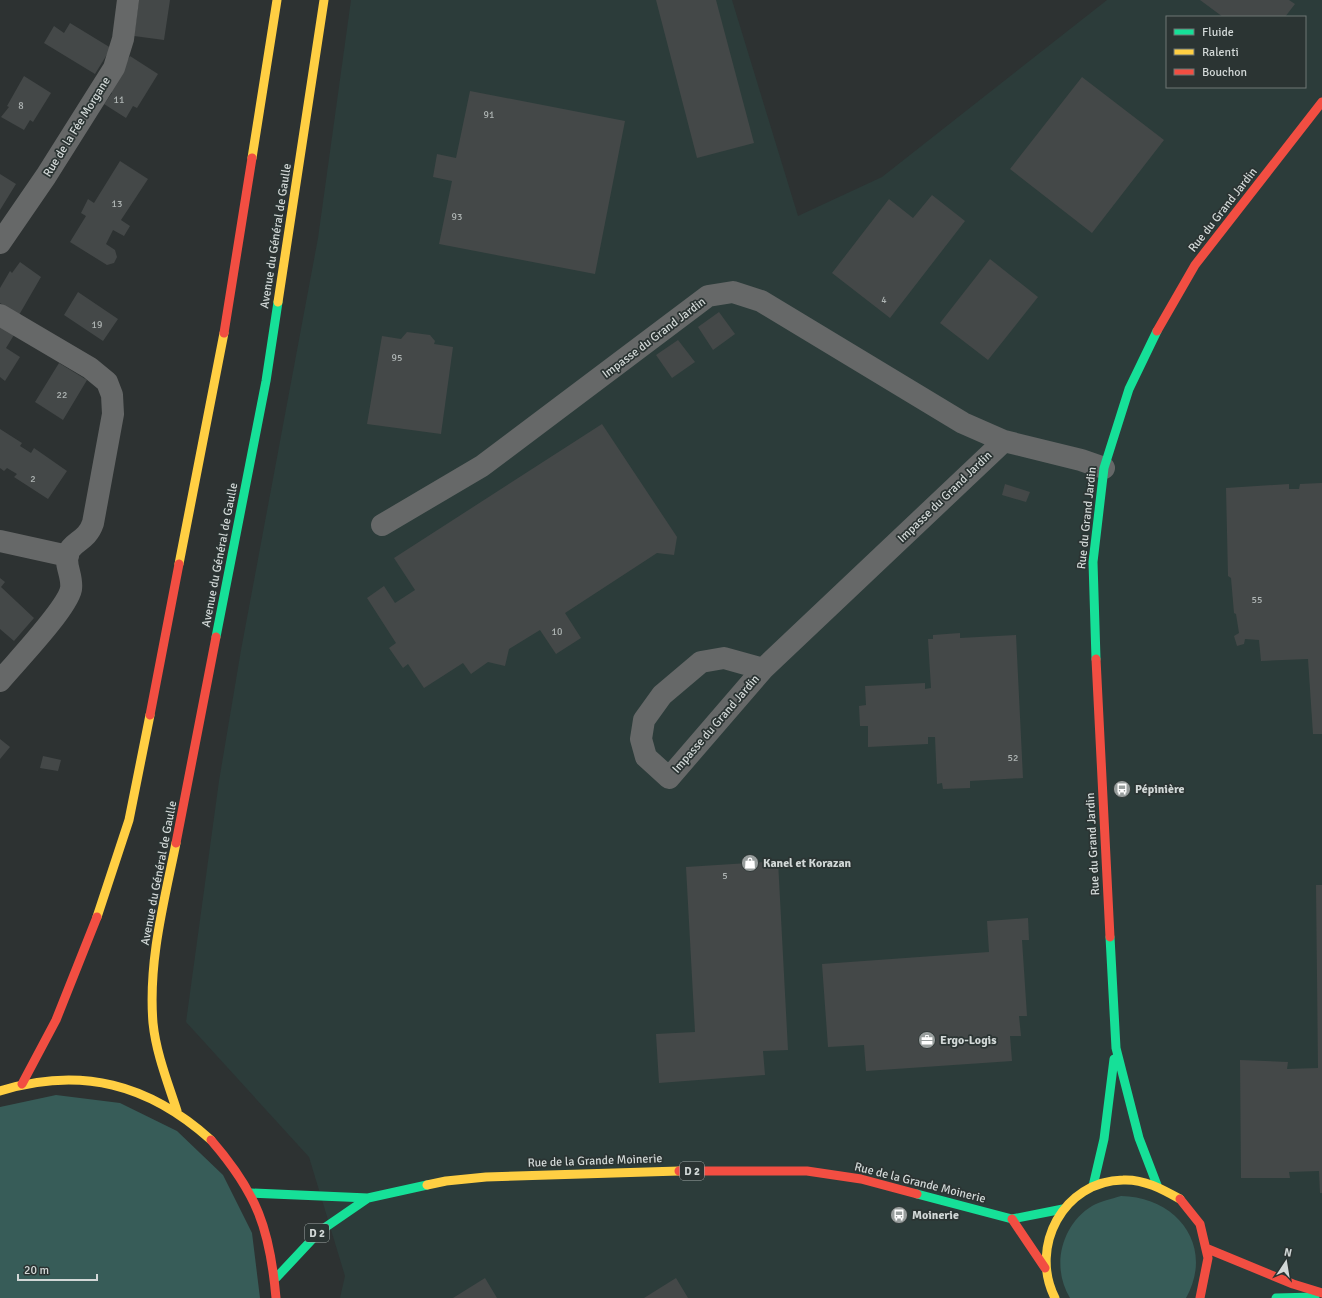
<svg xmlns="http://www.w3.org/2000/svg" width="1322" height="1298" viewBox="0 0 1322 1298" font-family="Signika,sans-serif">
<rect width="100%" height="100%" fill="#2d3232"/>
<!-- built -->
<path fill="#2c3c3a" fill-rule="evenodd" d="M 351,0 L 732,0 L 798,216 L 882,177 L 1107,0 L 1322,0 L 1322,1298 L 340,1298 L 345,1276 L 309,1157 L 186,1022 L 219,781 L 241,650 L 318,238 ZM 1167,17 L 1305,17 L 1305,87 L 1167,87 Z"/>
<!-- green -->
<path fill="#375c58" d="M 56,1095 L 120,1103 L 177,1131 L 223,1175 L 252,1233 L 260,1298 L 0,1298 L 0,1107 Z
M 1121,1196 C 1177,1197 1215,1246 1186,1298 L 1070,1298 C 1051,1267 1061,1225 1092,1206 C 1101,1201 1111,1199 1121,1196 Z"/>
<!-- building -->
<path fill="#444848" d="M 139,0 L 170,0 L 164,40 L 134,36 Z
M 656,0 L 716,0 L 754,143 L 697,158 Z
M 1200,0 L 1289,0 L 1295,4 L 1285,17 L 1223,17 Z
M 70,23 L 111,48 L 95,74 L 44,43 L 54,26 L 64,33 Z
M 130,56 L 158,74 L 137,108 L 133,106 L 126,118 L 104,104 L 112,93 L 109,89 Z
M 24,76 L 51,93 L 33,122 L 30,120 L 24,130 L 1,117 L 9,107 L 7,106 Z
M 1082,77 L 1164,140 L 1092,233 L 1010,169 Z
M 470,91 L 625,121 L 595,274 L 439,244 L 452,181 L 433,177 L 437,154 L 456,158 Z
M 120,161 L 148,179 L 121,220 L 130,226 L 124,236 L 113,230 L 106,244 L 115,250 L 117,257 L 114,263 L 107,265 L 70,242 L 86,216 L 81,213 L 88,199 L 94,203 Z
M 0,174 L 16,184 L 0,210 Z
M 932,195 L 965,221 L 890,318 L 832,273 L 889,199 L 913,218 Z
M 990,259 L 1038,297 L 988,360 L 940,323 Z
M 20,262 L 41,277 L 19,315 L 0,303 L 0,288 L 10,271 L 12,273 Z
M 78,292 L 118,319 L 103,341 L 64,315 Z
M 719,312 L 735,334 L 713,350 L 698,327 Z
M 0,326 L 14,335 L 6,348 L 20,357 L 5,381 L 0,377 Z
M 407,332 L 430,335 L 435,341 L 434,344 L 453,347 L 441,434 L 367,424 L 382,336 L 401,339 Z
M 678,340 L 695,362 L 672,378 L 656,355 Z
M 59,363 L 87,380 L 63,420 L 35,402 Z
M 602,424 L 677,537 L 674,555 L 657,553 L 565,613 L 581,638 L 556,654 L 540,630 L 509,649 L 505,666 L 488,662 L 471,674 L 463,663 L 424,688 L 408,664 L 403,668 L 389,648 L 396,643 L 367,598 L 384,586 L 395,603 L 415,590 L 394,558 Z
M 0,429 L 22,443 L 20,446 L 31,453 L 34,448 L 67,471 L 48,499 L 14,477 L 17,474 L 7,468 L 4,471 L 0,468 Z
M 1322,483 L 1322,734 L 1313,734 L 1308,659 L 1261,661 L 1259,640 L 1245,639 L 1244,644 L 1237,646 L 1234,636 L 1239,633 L 1236,614 L 1234,613 L 1231,578 L 1228,576 L 1226,488 L 1289,484 L 1289,489 L 1299,489 L 1300,484 Z
M 1005,484 L 1030,492 L 1026,502 L 1002,495 Z
M 0,578 L 5,582 L 1,587 L 34,618 L 14,641 L 0,629 Z
M 960,633 L 960,638 L 1016,635 L 1023,778 L 970,781 L 970,788 L 943,789 L 942,783 L 937,784 L 935,737 L 928,737 L 928,744 L 868,747 L 868,726 L 860,726 L 859,706 L 866,705 L 865,686 L 925,683 L 925,689 L 931,688 L 928,639 L 933,639 L 933,635 Z
M 0,739 L 10,747 L 0,759 Z
M 43,756 L 61,760 L 58,771 L 40,768 Z
M 778,861 L 788,1050 L 763,1051 L 765,1075 L 659,1083 L 656,1034 L 695,1032 L 686,867 Z
M 1316,885 L 1322,885 L 1322,1193 L 1320,1193 L 1319,1171 L 1289,1172 L 1290,1178 L 1241,1178 L 1240,1060 L 1288,1062 L 1287,1069 L 1318,1068 Z
M 1028,918 L 1029,940 L 1022,940 L 1027,1016 L 1019,1016 L 1021,1036 L 1010,1036 L 1012,1061 L 866,1071 L 864,1045 L 828,1047 L 822,964 L 989,952 L 987,921 Z
M 485,1278 L 497,1298 L 453,1298 Z
M 676,1278 L 688,1298 L 644,1298 Z"/>
<g fill="none" stroke-linecap="round" stroke-linejoin="round">
<!-- street -->
<path stroke="#666868" stroke-width="22" d="M 0,243 L 46,176 L 114,68 L 123,39 L 128,0
M 0,315 L 90,368 L 107,382 L 112,395 L 113,414 L 93,523 C 87,541 73,541 68,553 C 64,565 73,576 71,589 C 67,609 15,663 0,681
M 382,525 L 482,466 L 708,296 L 733,292 L 761,301 L 963,423 L 1004,441 L 1081,460 L 1104,468
M 0,541 L 68,556
M 763,669 L 724,658 L 701,662 L 662,695 L 644,720 L 641,739 L 646,757 L 669,778 L 763,669 L 1004,441"/>
<!-- fast -->
<path stroke="#16e098" stroke-width="9" d="M 216,637 L 266,381 L 278,302
M 1096,659 L 1093,562 L 1104,468 L 1129,389 L 1157,331
M 1110,937 L 1116,1048 L 1139,1138 L 1157,1185
M 1093,1186 L 1104,1139 L 1114,1059
M 251,1193 L 368,1198 L 427,1185
M 917,1194 L 1012,1219 L 1063,1209
M 276,1278 L 320,1231 L 368,1198
M 1276,1298 L 1315,1297"/>
<!-- slow -->
<path stroke="#ffcf43" stroke-width="9" d="M 252,158 L 277,0
M 278,302 L 324,0
M 179,564 L 224,333
M 176,843 C 164,902 148,962 153,1023 C 156,1053 168,1083 177,1111
M 97,917 L 129,820 L 150,715
M 0,1091 C 81,1066 149,1084 211,1140
M 427,1185 L 446,1181 L 486,1177 L 679,1171
M 1055,1298 C 1029,1247 1063,1181 1123,1180 C 1144,1179 1162,1189 1180,1199"/>
<!-- jam -->
<path stroke="#f24e42" stroke-width="9" d="M 1157,331 L 1195,265 L 1322,102
M 224,333 L 252,158
M 1096,659 L 1110,937
M 150,715 L 179,564
M 176,843 L 216,637
M 22,1084 L 56,1020 L 97,917
M 211,1140 C 257,1193 270,1229 276,1298
M 679,1171 L 807,1171 L 861,1179 L 917,1194
M 1180,1199 L 1200,1224 L 1208,1258 L 1200,1298
M 1012,1219 L 1045,1268
M 1208,1249 L 1293,1284 L 1322,1293"/>
</g>
<!-- icons -->
<defs>
<g id="bus-disc" transform="scale(0.9)"><circle r="9.5" fill="#989e9d" stroke="#2b3433"/><path d="M-5-6H5V4H4V6H2V4H-2V6H-4V4H-5ZM-3.5-4V0h7V-4ZM-3.5 1.2v1.5H-2V1.2ZM2 1.2v1.5H3.5V1.2Z" fill="#fff"/></g>
<g id="shop-disc" transform="scale(0.9)"><circle r="9.5" fill="#989e9d" stroke="#2b3433"/><path d="M-5-2.5h2.3a2.7 3.5 0 0 1 5.4 0H5L5.5 6h-11ZM-1.5-2.5h3a1.5 2.3 0 0 0-3 0Z" fill="#fff"/></g>
<g id="office-disc" transform="scale(0.9)"><circle r="9.5" fill="#989e9d" stroke="#2b3433"/><path d="M-6-3h4V-5.5h4V-3h4V5H-6ZM-1-4.5V-3h2v-1.5ZM-6 0V1H6V0Z" fill="#fff"/></g>
</defs>
<g fill-rule="evenodd">
<use href="#bus-disc" x="1122" y="789"/>
<use href="#shop-disc" x="750" y="863"/>
<use href="#office-disc" x="927" y="1040"/>
<use href="#bus-disc" x="899" y="1215"/>
</g>
<g text-anchor="middle" dominant-baseline="central" stroke-width="3.5" stroke-linejoin="round" paint-order="stroke">
<!-- number labels -->
<g font-size="10" fill="#aeb4b3">
<text x="119" y="100">11</text>
<text x="21" y="106">8</text>
<text x="489" y="115">91</text>
<text x="117" y="204">13</text>
<text x="457" y="217">93</text>
<text x="884" y="300">4</text>
<text x="97" y="325">19</text>
<text x="397" y="358">95</text>
<text x="62" y="395">22</text>
<text x="33" y="479">2</text>
<text x="1257" y="600">55</text>
<text x="557" y="632">10</text>
<text x="1013" y="758">52</text>
<text x="725" y="876">5</text>
</g>
<!-- shield labels -->
<g fill="#2b3433" stroke="#a0a7a6" stroke-width="1">
<rect x="680" y="1162" width="24" height="18" rx="3"/>
<rect x="305" y="1224" width="24" height="18" rx="3"/>
</g>
<g font-size="11" font-weight="bold" fill="#d2d8d7">
<text x="692" y="1171">D 2</text>
<text x="317" y="1233">D 2</text>
</g>
<!-- street labels -->
<g font-size="12" fill="#d2d8d7" stroke="#2b3433">
<text transform="translate(77 127) rotate(-58)">Rue de la Fée Morgane</text>
<text transform="translate(1223 210) rotate(-52)">Rue du Grand Jardin</text>
<text transform="translate(276 236) rotate(-81)">Avenue du Général de Gaulle</text>
<text transform="translate(654 338) rotate(-37)">Impasse du Grand Jardin</text>
<text transform="translate(945 497) rotate(-44)">Impasse du Grand Jardin</text>
<text transform="translate(1087 518) rotate(-84)">Rue du Grand Jardin</text>
<text transform="translate(220 555) rotate(-79)">Avenue du Général de Gaulle</text>
<text transform="translate(716 724) rotate(-49)">Impasse du Grand Jardin</text>
<text transform="translate(1093 844) rotate(-93)">Rue du Grand Jardin</text>
<text transform="translate(159 873) rotate(-79)">Avenue du Général de Gaulle</text>
<text transform="translate(595 1161) rotate(-2)">Rue de la Grande Moinerie</text>
<text transform="translate(920 1183) rotate(14)">Rue de la Grande Moinerie</text>
</g>
<!-- poi labels -->
<g font-size="12" font-weight="bold" fill="#d2d8d7" stroke="#2b3433" text-anchor="start">
<text x="1135" y="789">Pépinière</text>
<text x="763" y="863">Kanel et Korazan</text>
<text x="940" y="1040">Ergo-Logis</text>
<text x="912" y="1215">Moinerie</text>
</g>
</g>
<!-- legend -->
<rect x="1166" y="16" width="140" height="72" fill="#2b3433" stroke="#6e7675"/>
<rect x="1174" y="29" width="20" height="6" fill="#16e098" stroke="#6e7675"/>
<text x="1202" y="36" font-size="12" fill="#d2d8d7">Fluide</text>
<rect x="1174" y="49" width="20" height="6" fill="#ffcf43" stroke="#6e7675"/>
<text x="1202" y="56" font-size="12" fill="#d2d8d7">Ralenti</text>
<rect x="1174" y="69" width="20" height="6" fill="#f24e42" stroke="#6e7675"/>
<text x="1202" y="76" font-size="12" fill="#d2d8d7">Bouchon</text>
<!-- north arrow -->
<g transform="translate(1286 1262) rotate(12)" stroke="#2b3433" stroke-width="3" paint-order="stroke">
<path d="M0-3L7 15L0 10L-7 15Z" fill="#d2d8d7"/>
<text y="-6" font-size="11" font-weight="bold" text-anchor="middle" fill="#d2d8d7">N</text>
</g>
<!-- scale -->
<path d="M18 1274v6h79v-6" fill="none" stroke="#d2d8d7" stroke-width="2"/>
<text x="24" y="1274" font-size="12" fill="#d2d8d7" stroke="#2b3433" stroke-width="3" paint-order="stroke">20 m</text>
</svg>
